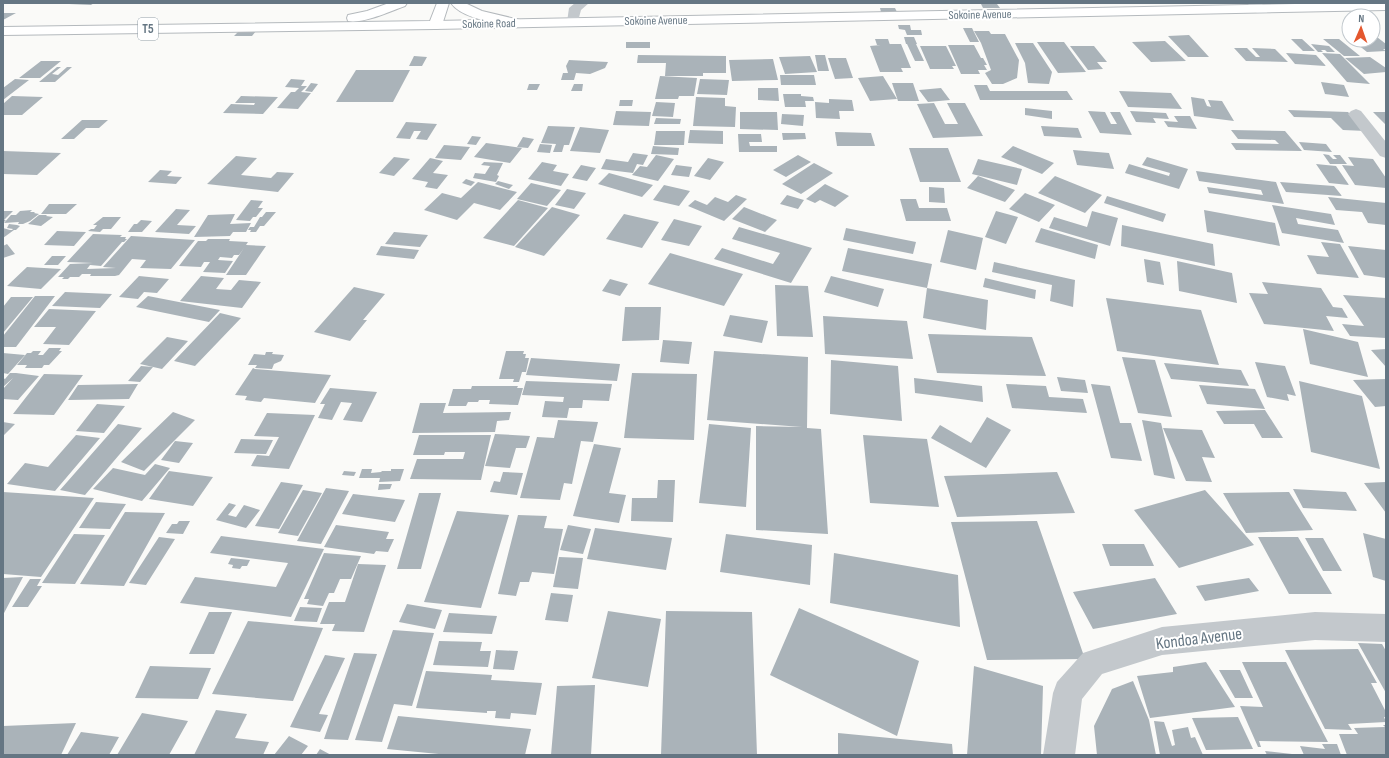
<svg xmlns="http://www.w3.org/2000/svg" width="1389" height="758" viewBox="0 0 1389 758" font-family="'Sofia Sans Condensed',sans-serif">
<rect width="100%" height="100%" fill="#fafaf8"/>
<!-- building -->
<path fill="#aab3b9" d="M 69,3 L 94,3 L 91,5 L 69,4 Z
M 981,4 L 997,4 L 1000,8 L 983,8 Z
M 880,8 L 895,8 L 897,12 L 881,12 Z
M 3,13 L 16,13 L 3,20 Z
M 898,25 L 910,25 L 911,30 L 921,30 L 922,35 L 907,35 L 905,30 L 899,29 Z
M 963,28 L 972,28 L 979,42 L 970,42 Z
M 256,31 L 252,36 L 234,36 L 238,32 Z
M 974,31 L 989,31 L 991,34 L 1005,34 L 1019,60 L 1017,78 L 1003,84 L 992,84 L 985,73 L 991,70 L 981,43 Z
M 1373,34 L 1386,44 L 1386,49 L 1383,49 L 1386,51 L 1367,52 L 1352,40 L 1373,40 Z
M 1189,35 L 1209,57 L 1188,57 L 1168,36 Z
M 904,37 L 914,37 L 917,44 L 906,44 Z
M 875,39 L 888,39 L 890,45 L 877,45 Z
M 1291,39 L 1302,39 L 1315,51 L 1303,51 Z
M 1323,39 L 1339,39 L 1360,56 L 1344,56 Z
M 1165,41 L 1186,61 L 1151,62 L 1132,42 Z
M 626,42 L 650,42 L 650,48 L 626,48 Z
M 1037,42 L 1064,42 L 1086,72 L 1058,73 Z
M 1015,43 L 1033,43 L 1052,72 L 1049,84 L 1028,83 L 1025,63 Z
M 891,44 L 901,44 L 911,68 L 901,68 L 903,72 L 880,72 L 870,46 Z
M 907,44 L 916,44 L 924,61 L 915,61 Z
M 1311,44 L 1329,46 L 1335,52 L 1327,52 L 1325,50 L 1321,50 L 1323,52 L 1318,52 Z
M 948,45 L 974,45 L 981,58 L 983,58 L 987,65 L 984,65 L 987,70 L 978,70 L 980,74 L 961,74 Z
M 920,46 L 946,46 L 956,66 L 952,66 L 954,69 L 930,69 Z
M 1070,46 L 1094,46 L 1107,62 L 1097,62 L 1103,69 L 1088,70 Z
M 1234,48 L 1247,48 L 1256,57 L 1260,57 L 1252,48 L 1275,49 L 1288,62 L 1246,61 Z
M 1286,53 L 1316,55 L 1326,66 L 1295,64 Z
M 1322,53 L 1340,54 L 1370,84 L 1347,82 Z
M 638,55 L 726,56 L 726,73 L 703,73 L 703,76 L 665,76 L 666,63 L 637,63 Z
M 815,55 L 825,55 L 829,71 L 818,71 Z
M 414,56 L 427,57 L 422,66 L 409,66 Z
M 810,56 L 817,72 L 785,74 L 779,57 Z
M 1370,57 L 1386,68 L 1386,72 L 1364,74 L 1345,58 Z
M 828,58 L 846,58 L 853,78 L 835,79 Z
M 773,59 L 778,80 L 732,81 L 729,60 Z
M 569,60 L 608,62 L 605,68 L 590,74 L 576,73 L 574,80 L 561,80 L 563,73 L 568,73 L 566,66 Z
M 41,61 L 61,61 L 40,78 L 19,78 Z
M 57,67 L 61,67 L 52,74 L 58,75 L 67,67 L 72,67 L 55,82 L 39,82 Z
M 356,70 L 410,70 L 393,102 L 336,102 Z
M 780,75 L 814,75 L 816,85 L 781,85 Z
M 660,76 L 697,78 L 694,96 L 679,96 L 678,99 L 655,99 Z
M 883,76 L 897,99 L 870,101 L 858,78 Z
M 15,79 L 29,80 L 3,100 L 3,88 Z
M 291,79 L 305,80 L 301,86 L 307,86 L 301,92 L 311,93 L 298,109 L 277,108 L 291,92 L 295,92 L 299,88 L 285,87 Z
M 700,79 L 729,80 L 727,95 L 697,94 Z
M 1321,82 L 1344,85 L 1349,97 L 1325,94 Z
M 311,83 L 318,84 L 312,92 L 305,91 Z
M 892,83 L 913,83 L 919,101 L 898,101 Z
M 529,84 L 540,84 L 537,90 L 527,90 Z
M 574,84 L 583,84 L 582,91 L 571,91 Z
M 974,85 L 987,85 L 990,91 L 1067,91 L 1073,100 L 980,100 Z
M 758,88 L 778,88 L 779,101 L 758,100 Z
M 941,88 L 950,100 L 928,102 L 919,90 Z
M 1119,91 L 1171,93 L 1182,109 L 1128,107 Z
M 783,94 L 801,94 L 801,96 L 813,97 L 814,101 L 805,101 L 806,107 L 785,107 Z
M 12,96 L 43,97 L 22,115 L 3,115 L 3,104 Z
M 241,96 L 278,97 L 263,114 L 223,113 L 231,104 L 254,105 L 255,103 L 235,103 Z
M 696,97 L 725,98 L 725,106 L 736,107 L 735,127 L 693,126 Z
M 1191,97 L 1204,99 L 1207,106 L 1211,107 L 1208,100 L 1222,101 L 1234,121 L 1194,116 Z
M 829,99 L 852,100 L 854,111 L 839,111 L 840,119 L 816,118 L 815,102 L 829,103 Z
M 620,100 L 633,100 L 632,106 L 619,106 Z
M 656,102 L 675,103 L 673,117 L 652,116 Z
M 934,103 L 945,124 L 958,124 L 947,103 L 965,103 L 983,136 L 933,138 L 917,104 Z
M 1025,108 L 1052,111 L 1052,119 L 1025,115 Z
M 1288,110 L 1348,112 L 1366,131 L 1343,130 L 1331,118 L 1294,117 Z
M 616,111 L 651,112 L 649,126 L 613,125 Z
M 1088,111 L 1105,112 L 1111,124 L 1117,124 L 1110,112 L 1120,112 L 1132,135 L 1100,133 Z
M 1130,111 L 1166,113 L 1169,119 L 1153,118 L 1156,123 L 1136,122 Z
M 740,112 L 777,112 L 778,130 L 740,129 Z
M 1373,112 L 1386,112 L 1386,125 Z
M 782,114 L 804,115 L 803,126 L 781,124 Z
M 1174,116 L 1190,116 L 1197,129 L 1168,127 L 1164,121 L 1178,122 Z
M 656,118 L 681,119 L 680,124 L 654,124 Z
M 82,120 L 108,120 L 99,128 L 86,128 L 74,139 L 61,139 Z
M 406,122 L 437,124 L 427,140 L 416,139 L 421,131 L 414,131 L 410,139 L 396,138 Z
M 548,126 L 575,127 L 569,145 L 564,145 L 562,152 L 553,152 L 556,144 L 541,143 Z
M 1041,126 L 1078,128 L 1082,138 L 1044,136 Z
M 580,127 L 609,130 L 600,153 L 570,151 Z
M 690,130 L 723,131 L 723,144 L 688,143 Z
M 1231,130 L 1285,131 L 1302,151 L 1236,150 L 1231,143 L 1279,144 L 1275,140 L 1238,139 Z
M 656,131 L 685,131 L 684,145 L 654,145 Z
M 835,132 L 871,133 L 875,146 L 837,146 Z
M 782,133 L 805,133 L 806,139 L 783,140 Z
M 738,134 L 761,134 L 762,142 L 749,142 L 750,146 L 777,146 L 777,152 L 739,152 Z
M 472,136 L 481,137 L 476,145 L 467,144 Z
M 523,137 L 534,139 L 528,148 L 517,147 Z
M 1299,142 L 1326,144 L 1332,152 L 1304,150 Z
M 486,143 L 522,148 L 510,163 L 474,157 Z
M 540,144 L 552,145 L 550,153 L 537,152 Z
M 444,145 L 470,147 L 461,160 L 435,158 Z
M 653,146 L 679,148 L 678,155 L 651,154 Z
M 1013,146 L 1054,163 L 1042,174 L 1001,157 Z
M 909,148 L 948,148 L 961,182 L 920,182 Z
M 1073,150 L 1109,153 L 1114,169 L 1077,165 Z
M 3,151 L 61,153 L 37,175 L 3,174 Z
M 633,153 L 648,155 L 643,165 L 637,164 L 633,173 L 601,169 L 606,159 L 628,162 Z
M 1323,154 L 1329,155 L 1333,159 L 1337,159 L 1333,155 L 1340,155 L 1347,164 L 1330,164 Z
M 656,155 L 674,159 L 658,181 L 632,175 L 640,166 L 647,167 Z
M 798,155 L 811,162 L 786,177 L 773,170 Z
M 236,156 L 257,158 L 241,175 L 271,178 L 277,172 L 294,173 L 278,192 L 207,184 Z
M 394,157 L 410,159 L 394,176 L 379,173 Z
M 1147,157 L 1188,169 L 1179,189 L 1125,173 L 1129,164 L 1169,176 L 1170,173 L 1142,165 Z
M 1348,157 L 1373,159 L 1386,178 L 1386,188 L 1355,185 L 1342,165 L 1354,166 Z
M 430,158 L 443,161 L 433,173 L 448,175 L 437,189 L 425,187 L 428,182 L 412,179 Z
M 708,158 L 724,162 L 710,180 L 694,176 Z
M 978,159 L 1022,169 L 1017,185 L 972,174 Z
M 484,162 L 503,163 L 497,175 L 499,176 L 496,182 L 473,178 L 475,173 L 485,174 L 490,166 L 481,165 Z
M 542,162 L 557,165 L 553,171 L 569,174 L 561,186 L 528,179 Z
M 814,163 L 833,173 L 801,194 L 782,184 Z
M 1316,164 L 1336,166 L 1349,185 L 1329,183 Z
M 581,165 L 596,168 L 587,181 L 572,178 Z
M 676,165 L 692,167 L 689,177 L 671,175 Z
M 160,170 L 172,171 L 167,176 L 182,177 L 176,184 L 148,182 Z
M 1196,171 L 1276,182 L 1284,204 L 1209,193 L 1207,187 L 1263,195 L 1261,190 L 1199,181 Z
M 609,173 L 653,185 L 642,197 L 598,184 Z
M 978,176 L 1015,190 L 1005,202 L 967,188 Z
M 1055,176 L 1102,195 L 1085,213 L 1038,193 Z
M 466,179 L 475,182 L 471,186 L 462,183 Z
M 498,181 L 513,185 L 509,189 L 495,184 Z
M 478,182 L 517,192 L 500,210 L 474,203 L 457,220 L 424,210 L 442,193 L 461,198 Z
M 1280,182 L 1334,186 L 1342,196 L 1286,192 Z
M 531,183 L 561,190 L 547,206 L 517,199 Z
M 825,184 L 849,196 L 835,207 L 820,200 L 815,203 L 806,199 Z
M 664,185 L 690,191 L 679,206 L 653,200 Z
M 929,187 L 944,188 L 945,203 L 929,202 Z
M 567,189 L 586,193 L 574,209 L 555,205 Z
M 1025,193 L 1055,205 L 1039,222 L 1009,209 Z
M 736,195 L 747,199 L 724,221 L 688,206 L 695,200 L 707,205 L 715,197 L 728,202 Z
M 787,195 L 804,200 L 798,209 L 780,204 Z
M 1107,196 L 1166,214 L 1163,222 L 1104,203 Z
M 1328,197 L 1386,203 L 1386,225 L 1368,223 L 1362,212 L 1336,210 Z
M 900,199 L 916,199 L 919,208 L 947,208 L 951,221 L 906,221 Z
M 251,200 L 263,201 L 258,208 L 263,208 L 256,217 L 253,217 L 250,221 L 236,220 Z
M 518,200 L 548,208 L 514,246 L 483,238 Z
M 49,204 L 77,204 L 66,214 L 41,214 Z
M 1272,205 L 1331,214 L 1335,225 L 1296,218 L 1298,224 L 1338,230 L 1344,243 L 1282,233 Z
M 552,207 L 580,215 L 544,256 L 515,247 Z
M 744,207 L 777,220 L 765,232 L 732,219 Z
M 176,209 L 190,210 L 177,225 L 196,226 L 189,234 L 155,232 Z
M 32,210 L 30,212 L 35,212 L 34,213 L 39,214 L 30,221 L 23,224 L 18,224 L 19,222 L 4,223 L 11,215 L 16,215 L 20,211 Z
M 1204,210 L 1275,223 L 1280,246 L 1207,232 Z
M 3,211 L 13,211 L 4,220 L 6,220 L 3,223 Z
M 996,211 L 1018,217 L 1006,244 L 985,237 Z
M 1092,211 L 1118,218 L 1110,246 L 1049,228 L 1054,217 L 1087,227 Z
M 266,212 L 276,212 L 264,226 L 260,226 L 256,232 L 250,232 L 251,230 L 248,230 L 250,227 L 254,227 L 260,217 L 262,217 Z
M 235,214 L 230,224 L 251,223 L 246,232 L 233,232 L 230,236 L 194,237 L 208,215 Z
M 624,214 L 659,222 L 642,248 L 606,239 Z
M 39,215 L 47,215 L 46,216 L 53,217 L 41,226 L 28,224 Z
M 103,217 L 121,217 L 111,229 L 103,229 L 100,232 L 88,231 L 91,229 L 94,229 L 97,225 L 93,225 Z
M 674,219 L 702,226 L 689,246 L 661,240 Z
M 141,220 L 152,221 L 142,232 L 128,232 L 134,224 L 137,224 Z
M 9,224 L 17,225 L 20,226 L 16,230 L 12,230 L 13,229 L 7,228 Z
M 1122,225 L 1213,244 L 1215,266 L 1121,246 Z
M 739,227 L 812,248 L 791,283 L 714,259 L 722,248 L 773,264 L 780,253 L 732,239 Z
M 3,228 L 10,230 L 14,230 L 3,238 Z
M 846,228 L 916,242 L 913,254 L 843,240 Z
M 1041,228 L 1098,245 L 1095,259 L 1035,242 Z
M 948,230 L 983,238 L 976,270 L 940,262 Z
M 57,231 L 86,232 L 74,246 L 44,245 Z
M 394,232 L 428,235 L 420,247 L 385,244 Z
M 93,234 L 122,235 L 120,237 L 126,237 L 125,239 L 127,239 L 124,242 L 122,242 L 101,266 L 90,265 L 87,269 L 116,268 L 103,267 L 131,236 L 195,240 L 171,269 L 140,268 L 146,260 L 132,259 L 119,275 L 115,276 L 90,276 L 91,274 L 82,274 L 79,277 L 70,277 L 68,279 L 62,279 L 64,277 L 58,277 L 70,264 L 93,263 L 67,262 Z
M 208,239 L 230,239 L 229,241 L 248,242 L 246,245 L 266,246 L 246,275 L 226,275 L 244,248 L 239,255 L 234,255 L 232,258 L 220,257 L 218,260 L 233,261 L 225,273 L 203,272 L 210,262 L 204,262 L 201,267 L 179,266 L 198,241 L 206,241 Z
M 1321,242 L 1340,244 L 1359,278 L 1317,274 L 1307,255 L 1329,257 Z
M 7,244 L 15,254 L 3,258 L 3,246 Z
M 381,246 L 419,250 L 414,259 L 376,255 Z
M 1348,246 L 1386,250 L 1386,278 L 1364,275 Z
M 848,248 L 932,264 L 927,288 L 988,300 L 986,330 L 923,318 L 927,288 L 842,271 Z
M 670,253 L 743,274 L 724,306 L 648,284 Z
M 52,256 L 66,256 L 58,265 L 44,265 Z
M 1144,259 L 1160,262 L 1164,285 L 1147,282 Z
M 1177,261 L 1232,273 L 1237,303 L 1179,291 Z
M 994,262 L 1075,280 L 1073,307 L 1050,301 L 1052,285 L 992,272 Z
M 27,267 L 61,269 L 41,289 L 7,286 Z
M 139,276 L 169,279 L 157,293 L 144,292 L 138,299 L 119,297 Z
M 201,276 L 224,278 L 216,289 L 231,290 L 239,280 L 261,282 L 242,308 L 180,301 Z
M 831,276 L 884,289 L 878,307 L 824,292 Z
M 985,278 L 1036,290 L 1035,299 L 983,287 Z
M 610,279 L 628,284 L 620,296 L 602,291 Z
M 1262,282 L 1321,288 L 1333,307 L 1342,308 L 1348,318 L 1326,316 L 1334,331 L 1264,324 L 1249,293 L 1268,294 Z
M 775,285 L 808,286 L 813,337 L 777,336 Z
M 354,287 L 385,294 L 363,320 L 367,320 L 350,341 L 314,332 Z
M 65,292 L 112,294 L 100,308 L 52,306 Z
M 1343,295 L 1386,298 L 1386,338 L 1350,336 L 1342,324 L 1364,326 Z
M 35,296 L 55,296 L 16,347 L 3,347 L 3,336 Z
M 148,296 L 220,310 L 209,322 L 136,307 Z
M 11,297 L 33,297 L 3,333 L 3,307 Z
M 1106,298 L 1201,310 L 1219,365 L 1117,351 Z
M 625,307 L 661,307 L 659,340 L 622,341 Z
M 49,309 L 96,311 L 69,345 L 43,344 L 56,327 L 34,327 Z
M 220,313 L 241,318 L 195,366 L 174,361 Z
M 730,315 L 768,321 L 762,343 L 723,336 Z
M 823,316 L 907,321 L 913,359 L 825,354 Z
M 1303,329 L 1358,342 L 1368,377 L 1310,364 Z
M 928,334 L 1032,337 L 1046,376 L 937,373 Z
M 167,337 L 188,341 L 162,369 L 140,364 Z
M 663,340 L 692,342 L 689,364 L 660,362 Z
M 49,348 L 61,348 L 59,351 L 62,351 L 49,365 L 44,365 L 42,368 L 25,368 L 27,365 L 17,365 L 27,353 L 31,353 L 33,351 L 41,351 L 38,355 L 43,355 Z
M 1386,349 L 1386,367 L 1371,350 Z
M 506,351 L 524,351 L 523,354 L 526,354 L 525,358 L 529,358 L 526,372 L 522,372 L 519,382 L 513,382 L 514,379 L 499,379 Z
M 714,351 L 808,357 L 807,428 L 821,429 L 828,534 L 756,530 L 756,426 L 802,427 L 707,420 Z
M 266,352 L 273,352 L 272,354 L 284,355 L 281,361 L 274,364 L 272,369 L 255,368 L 257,365 L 248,365 L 254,354 L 265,355 Z
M 3,353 L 25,355 L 8,374 L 3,373 Z
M 1122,357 L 1155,360 L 1172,417 L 1138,413 Z
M 531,358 L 620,364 L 617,381 L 526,375 Z
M 831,360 L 898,366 L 902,421 L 830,414 Z
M 1255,362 L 1285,366 L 1296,396 L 1287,394 L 1289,401 L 1267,397 Z
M 1164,363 L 1241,370 L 1249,386 L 1171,379 Z
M 141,366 L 153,367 L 140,382 L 128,381 Z
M 253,368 L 255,369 L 331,375 L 315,403 L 264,398 L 261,402 L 245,400 L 247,396 L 235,395 Z
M 10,373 L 16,373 L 39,376 L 18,400 L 3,399 L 3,389 L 13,378 L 3,387 L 3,378 L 5,379 Z
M 632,373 L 697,374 L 694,440 L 624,438 Z
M 44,374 L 83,375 L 54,415 L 13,414 Z
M 1057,377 L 1085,380 L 1088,393 L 1061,391 Z
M 914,378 L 982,386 L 983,402 L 915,393 Z
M 1386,379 L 1386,406 L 1375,407 L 1353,380 Z
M 526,381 L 612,384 L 609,401 L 583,400 L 582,408 L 569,408 L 567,418 L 542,417 L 545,401 L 563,402 L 564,397 L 522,395 Z
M 1299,381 L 1362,396 L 1380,469 L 1311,452 Z
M 138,384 L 129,399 L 68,400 L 78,385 Z
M 1006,384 L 1046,386 L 1049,397 L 1083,399 L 1087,413 L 1012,408 Z
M 1091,384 L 1110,386 L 1120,423 L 1131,423 L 1142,461 L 1111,458 Z
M 1199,385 L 1255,389 L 1265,409 L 1207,404 Z
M 472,386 L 518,386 L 517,388 L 523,388 L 518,405 L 489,404 L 490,400 L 479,400 L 478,402 L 468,402 L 466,406 L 448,406 L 453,389 L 471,389 Z
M 330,388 L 377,392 L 362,422 L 343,420 L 352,403 L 341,402 L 332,420 L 318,418 L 325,404 L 320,404 Z
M 420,403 L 446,403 L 443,413 L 511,412 L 509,420 L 497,421 L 495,432 L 412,433 Z
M 97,404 L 125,406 L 104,433 L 76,431 Z
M 1265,410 L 1283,438 L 1262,438 L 1254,424 L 1224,424 L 1216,411 Z
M 173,412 L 195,420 L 144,471 L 121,462 Z
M 267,413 L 315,415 L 289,469 L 251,466 L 257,455 L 269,456 L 279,437 L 254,436 Z
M 987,417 L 1011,430 L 986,468 L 931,438 L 940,425 L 971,443 Z
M 558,420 L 598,422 L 593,442 L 581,441 L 572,484 L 564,483 L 560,500 L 520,498 L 537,437 L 554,438 Z
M 1142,420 L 1161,423 L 1175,479 L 1154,475 Z
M 3,422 L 15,424 L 3,436 Z
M 118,424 L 142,428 L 85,495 L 60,490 Z
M 709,424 L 751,428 L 746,507 L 699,503 Z
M 1163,428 L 1202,430 L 1215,458 L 1202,457 L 1212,482 L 1186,481 Z
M 495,434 L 530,436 L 526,448 L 516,448 L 510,468 L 485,466 Z
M 76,435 L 100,438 L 55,491 L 7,484 L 25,463 L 48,467 Z
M 419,435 L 491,435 L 481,480 L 410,479 L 417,459 L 463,459 L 465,452 L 445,452 L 444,455 L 413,455 Z
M 863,435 L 927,439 L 939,507 L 870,503 Z
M 241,439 L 273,440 L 266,454 L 234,453 Z
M 175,441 L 193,443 L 179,463 L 161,460 Z
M 594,444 L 621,448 L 609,493 L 626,495 L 619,523 L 573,516 Z
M 155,464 L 170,468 L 142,501 L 93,489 L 113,468 L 145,475 Z
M 362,469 L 372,469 L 371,473 L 381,472 L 382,471 L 391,471 L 391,469 L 404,469 L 400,481 L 379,482 L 380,478 L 359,478 Z
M 169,471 L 213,477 L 193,506 L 149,499 Z
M 344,471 L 356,472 L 354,476 L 342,475 Z
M 503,472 L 523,473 L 517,495 L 490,492 L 494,481 L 500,482 Z
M 1057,472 L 1075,513 L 957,517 L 944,476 Z
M 658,480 L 675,480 L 673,522 L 631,521 L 632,498 L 657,498 Z
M 281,482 L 303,485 L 279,529 L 255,526 Z
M 1386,482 L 1386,513 L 1364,483 Z
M 379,484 L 392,484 L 390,489 L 378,490 Z
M 326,488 L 349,491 L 321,544 L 297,541 Z
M 1293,489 L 1346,492 L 1357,511 L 1303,508 Z
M 303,490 L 322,493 L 298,536 L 278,533 Z
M 1205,490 L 1254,545 L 1179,568 L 1134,510 Z
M 3,492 L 94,498 L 41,577 L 3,574 Z
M 1289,492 L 1313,530 L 1246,533 L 1223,493 Z
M 419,493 L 441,493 L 421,569 L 397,569 Z
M 353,494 L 405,500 L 395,522 L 342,514 Z
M 96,502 L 126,504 L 110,529 L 79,528 Z
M 229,503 L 236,505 L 228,515 L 236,517 L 244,505 L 260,510 L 246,528 L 216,520 Z
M 457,511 L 509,515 L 481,608 L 424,602 Z
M 125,512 L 165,513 L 124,586 L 80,584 Z
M 518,515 L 547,516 L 544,528 L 563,529 L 554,574 L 532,572 L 529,582 L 520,582 L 516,596 L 498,594 Z
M 179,521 L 190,521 L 183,534 L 166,533 L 172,524 L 177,524 Z
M 1037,521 L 1085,659 L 987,660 L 951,522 Z
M 336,525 L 389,532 L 386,539 L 394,539 L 388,552 L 376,551 L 374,554 L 324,547 Z
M 568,525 L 591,529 L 583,554 L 560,550 Z
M 595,528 L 672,538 L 666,570 L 587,559 Z
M 1363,533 L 1386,539 L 1386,581 L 1373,577 Z
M 74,534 L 105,535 L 75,584 L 42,583 Z
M 726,534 L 812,545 L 810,585 L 720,572 Z
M 221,536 L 324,549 L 291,617 L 180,603 L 195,577 L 276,587 L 288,563 L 210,553 Z
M 159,537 L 175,539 L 146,585 L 129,583 Z
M 1258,537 L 1298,537 L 1332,594 L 1289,594 Z
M 1305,538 L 1323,538 L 1342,571 L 1323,571 Z
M 1102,544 L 1144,544 L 1154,566 L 1110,566 Z
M 324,553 L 361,556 L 351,579 L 340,579 L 334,593 L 329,593 L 323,606 L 307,604 L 309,599 L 304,599 Z
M 834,553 L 958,575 L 960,627 L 830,603 Z
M 559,557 L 583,558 L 578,589 L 553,587 Z
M 231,558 L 250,560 L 247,566 L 242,566 L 240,569 L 232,568 L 233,565 L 228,564 Z
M 358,564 L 386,565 L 364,632 L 332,631 L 335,624 L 320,624 L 329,602 L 345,602 Z
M 23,577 L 3,615 L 3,578 Z
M 1155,578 L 1177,614 L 1093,629 L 1073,592 Z
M 1249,578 L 1259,591 L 1205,601 L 1196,586 Z
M 30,579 L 41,579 L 37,586 L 42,586 L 28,607 L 12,607 Z
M 551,593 L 573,595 L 568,622 L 545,620 Z
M 407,604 L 442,610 L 435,629 L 399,622 Z
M 300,607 L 322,608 L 317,622 L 294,621 Z
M 799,608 L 919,661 L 897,736 L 770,675 Z
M 608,611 L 661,619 L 648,687 L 592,678 Z
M 666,611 L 752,612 L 757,755 L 661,755 Z
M 209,612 L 232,612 L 214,654 L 189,654 Z
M 449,613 L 497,616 L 492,634 L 443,632 Z
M 248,621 L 323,628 L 293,701 L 212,694 Z
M 393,630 L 434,633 L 412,706 L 394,704 L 382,742 L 355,740 Z
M 439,641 L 482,642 L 480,651 L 491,651 L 488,667 L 433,665 Z
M 1358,643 L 1382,644 L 1386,651 L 1386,693 Z
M 1358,649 L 1377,683 L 1371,683 L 1386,712 L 1386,717 L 1384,717 L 1386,722 L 1348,724 L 1352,730 L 1325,729 L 1285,650 Z
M 496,650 L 518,651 L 514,670 L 493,669 Z
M 354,653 L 377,654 L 348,740 L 324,739 Z
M 325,655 L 345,658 L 319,714 L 328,715 L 320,732 L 290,727 Z
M 1206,662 L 1235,707 L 1150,718 L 1137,676 L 1173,672 L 1173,667 Z
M 1242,662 L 1286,662 L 1328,742 L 1259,741 L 1261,747 L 1258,747 L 1240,706 L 1263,707 Z
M 150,666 L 211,668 L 198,699 L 135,698 Z
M 974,666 L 1043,686 L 1041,755 L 967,755 Z
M 1219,670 L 1240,670 L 1253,698 L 1235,698 Z
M 426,671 L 492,675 L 491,680 L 542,683 L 536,715 L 511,713 L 510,719 L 495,718 L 496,711 L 487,711 L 487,713 L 416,708 Z
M 1133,681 L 1149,720 L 1156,755 L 1097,755 L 1094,726 L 1112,689 Z
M 595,685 L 591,755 L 551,755 L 557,686 Z
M 216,710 L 247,714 L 235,738 L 269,742 L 263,755 L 194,755 Z
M 142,713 L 188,721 L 169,755 L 117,755 Z
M 398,716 L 531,729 L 525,755 L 449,755 L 387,749 Z
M 1238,717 L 1253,749 L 1206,750 L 1192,718 Z
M 1154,721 L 1164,722 L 1172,746 L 1175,745 L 1172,730 L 1188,727 L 1191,738 L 1195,737 L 1203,755 L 1160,755 Z
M 76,723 L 61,755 L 3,755 L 3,726 Z
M 1383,725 L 1386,725 L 1386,755 L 1347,755 L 1339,734 L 1358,734 L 1354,728 L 1385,727 Z
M 81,732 L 119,737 L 109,755 L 67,755 Z
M 838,733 L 952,744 L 953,755 L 838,755 Z
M 289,736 L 308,746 L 301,755 L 274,755 Z
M 1322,744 L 1337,744 L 1341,755 L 1304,755 L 1300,746 L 1325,749 Z
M 320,749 L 331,755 L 316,755 Z
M 1265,751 L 1292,754 L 1292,755 L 1267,755 Z"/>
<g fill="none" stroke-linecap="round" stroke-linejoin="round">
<!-- primary casing -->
<g stroke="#b5babe" stroke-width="2">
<path id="primary" d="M 1346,3 L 1386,3 L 1386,10 L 435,29 L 430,28 L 428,25 L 430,22 L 435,21 Z"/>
</g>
<!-- trunk casing -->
<g stroke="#b4b9bd" stroke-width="2">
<path id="trunk" d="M 389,3 L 407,3 L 405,6 C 391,11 363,24 348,21 L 347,18 L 348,15 L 367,11 Z
M 437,3 L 449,3 L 442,25 L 440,28 L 435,29 L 3,35 L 3,27 L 430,21 Z
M 451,3 L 465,3 L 482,11 L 520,20 L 522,23 L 520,26 L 515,27 C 497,23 462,19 451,3 Z"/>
</g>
<!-- service -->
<path fill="#c3c8cc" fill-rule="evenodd" d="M 575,3 L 589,3 L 581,10 L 577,25 L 569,25 L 567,22 L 569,8 Z"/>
<!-- minor -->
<path fill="#c3c8cc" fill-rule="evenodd" d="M 1247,3 L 1261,3 L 1268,10 L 1267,13 L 1257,13 Z
M 1356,109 L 1361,111 L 1386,142 L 1386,158 L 1380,156 L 1348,114 L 1351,111 Z
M 1315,612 L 1386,614 L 1386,642 L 1315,640 L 1162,655 L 1102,674 L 1082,699 L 1075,755 L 1043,755 L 1053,693 L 1057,682 L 1083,653 L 1162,627 Z"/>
<!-- primary -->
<use href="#primary" fill="#fff" fill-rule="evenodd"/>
<!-- trunk -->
<use href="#trunk" fill="#fff" fill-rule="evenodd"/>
</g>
<g text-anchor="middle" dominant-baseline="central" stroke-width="4" stroke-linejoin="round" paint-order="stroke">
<!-- far-street labels -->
<g font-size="12" fill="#657683" stroke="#fff">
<text transform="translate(980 15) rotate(-1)">Sokoine Avenue</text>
<text transform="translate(656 21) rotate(-1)">Sokoine Avenue</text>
<text transform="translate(489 24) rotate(-1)">Sokoine Road</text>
</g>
<!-- shield labels -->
<rect fill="#fff" stroke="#939fa8" stroke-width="1" x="138" y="18" width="20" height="22" rx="3"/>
<g font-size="13" font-weight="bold" fill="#657683">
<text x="148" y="29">T5</text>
</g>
<!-- near-street labels -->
<g font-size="17" fill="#657683" stroke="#fff">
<text transform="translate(1199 639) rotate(-7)">Kondoa Avenue</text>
</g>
</g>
<!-- border -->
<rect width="1389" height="758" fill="none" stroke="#657683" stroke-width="8"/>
<!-- north arrow -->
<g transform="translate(1361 28) rotate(2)"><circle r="19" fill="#ffffff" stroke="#c1c8cd"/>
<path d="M0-3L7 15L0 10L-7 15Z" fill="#e4572e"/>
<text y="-6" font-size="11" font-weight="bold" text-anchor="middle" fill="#657683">N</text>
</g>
</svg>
